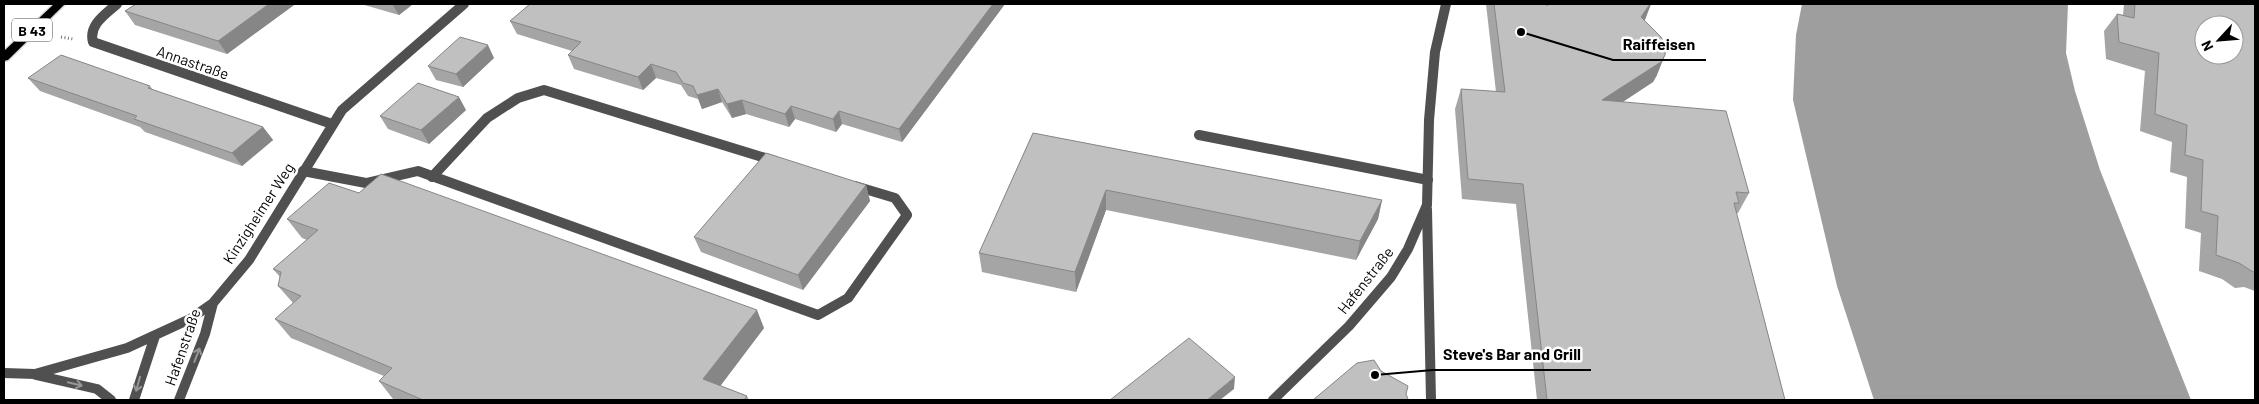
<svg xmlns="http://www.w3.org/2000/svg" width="2259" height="404" viewBox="0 0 2259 404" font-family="Barlow,sans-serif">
<rect width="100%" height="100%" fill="#fff"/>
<!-- water -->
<path fill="#9e9e9e" d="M 1802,4 L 2068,4 L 2066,53 L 2075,91 L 2100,170 L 2191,400 L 1874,400 L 1837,286 L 1793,100 L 1796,35 Z"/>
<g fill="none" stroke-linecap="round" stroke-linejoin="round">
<!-- primary casing -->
<g stroke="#dbdbdb" stroke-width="3">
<path id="primary" d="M 54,4 L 65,4 L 8,60 L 4,61 L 4,51 Z"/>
</g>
<!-- path -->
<path stroke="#727272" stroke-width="3" stroke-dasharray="1 2.5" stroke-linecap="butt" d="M 61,37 L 73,39"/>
<!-- lane -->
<path stroke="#505050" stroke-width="10" d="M 1199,135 L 1428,180
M 303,171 L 366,183 L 418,171 L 818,315 L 848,298 L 907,215 L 895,198 L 855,186
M 432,177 L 487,118 L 518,98 L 544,90 L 775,161"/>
<!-- street -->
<path stroke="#505050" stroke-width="10" d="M 117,4 C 106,14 88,25 93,42 L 332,124
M 1427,209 L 1431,400
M 4,373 L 35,374 L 127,348 L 190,319 L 213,303 L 249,260 L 342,110 L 464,4
M 36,375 L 97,389 L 111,400
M 134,400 L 155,336
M 179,400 L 205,334 L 213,303
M 1273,400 L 1349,326 L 1391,277 L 1408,249 L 1427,205 L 1429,120 L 1435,52 L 1446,4"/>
<!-- primary -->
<use href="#primary" fill="#000" fill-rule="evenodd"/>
</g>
<!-- wall -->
<path fill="#a5a5a5" d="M 136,4 L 293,4 L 294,5 L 227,54 L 135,25 L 125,11 Z
M 361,4 L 413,4 L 399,15 Z
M 530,4 L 1005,4 L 902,142 L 842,124 L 836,132 L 795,119 L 789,127 L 746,114 L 732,118 L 722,102 L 702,109 L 698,99 L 688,96 L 681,85 L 656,78 L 643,90 L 574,69 L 568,55 L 572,51 L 517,34 L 510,21 Z
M 1486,4 L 1547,4 L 1547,6 L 1549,4 L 1651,4 L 1644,20 L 1657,75 L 1653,82 L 1622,102 L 1749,193 L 1738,213 L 1736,213 L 1785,400 L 1537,400 L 1516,204 L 1462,199 L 1455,109 L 1461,89 L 1496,92 Z
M 2124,4 L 2255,4 L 2255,291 L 2244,287 L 2235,288 L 2222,279 L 2199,271 L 2201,233 L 2185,228 L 2187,177 L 2170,172 L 2172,142 L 2140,131 L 2145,71 L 2106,59 L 2104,31 L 2117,14 L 2123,15 Z
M 494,58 L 463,87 L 436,80 L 428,66 Z
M 28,78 L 150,86 L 153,90 L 263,127 L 273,140 L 242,166 L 145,132 L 140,127 L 40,91 Z
M 466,110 L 429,144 L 388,129 L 380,116 Z
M 1033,133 L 1382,200 L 1378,219 L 1356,260 L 1106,210 L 1076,292 L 982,272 L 979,253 Z
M 866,185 L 870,201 L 803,290 L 701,252 L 694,237 Z
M 359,193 L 764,328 L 720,386 L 747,396 L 749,400 L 395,400 L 393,399 L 379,381 L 384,376 L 291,338 L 275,319 L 293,303 L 278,286 L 280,277 L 273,269 L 307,240 L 302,238 L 287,219 Z"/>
<!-- shaded-wall -->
<path fill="#868686" d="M 269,4 L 293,4 L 294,5 L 227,54 L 218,41 Z
M 392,4 L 413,4 L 399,15 Z
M 993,4 L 1005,4 L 902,142 L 899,129 Z
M 1650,4 L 1651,4 L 1645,20 L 1633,37 L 1641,17 Z
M 488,45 L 494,58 L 463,87 L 456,74 Z
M 1665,55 L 1657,75 L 1653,82 L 1594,121 L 1602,100 Z
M 651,64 L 656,78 L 643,90 L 638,77 Z
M 718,89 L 722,102 L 702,109 L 697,95 Z
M 459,97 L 466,110 L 429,144 L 421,130 Z
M 742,100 L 746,114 L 732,118 L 727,104 Z
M 791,106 L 795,119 L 789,127 L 785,114 Z
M 839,111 L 842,124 L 836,132 L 833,119 Z
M 263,127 L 273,140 L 242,166 L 232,153 Z
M 866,185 L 870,201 L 803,290 L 798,275 Z
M 1106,190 L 1106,210 L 1076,292 L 1075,272 Z
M 1382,200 L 1378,219 L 1356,260 L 1360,241 Z
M 757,310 L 764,328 L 712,397 L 703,379 Z
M 1235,377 L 1234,389 L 1220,400 L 1207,400 Z"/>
<!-- building -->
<path fill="#c0c0c0" stroke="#868686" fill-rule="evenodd" d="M 136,4 L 269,4 L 218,41 L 125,11 Z
M 530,4 L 993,4 L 899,129 L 839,111 L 833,119 L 791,106 L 785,114 L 742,100 L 727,104 L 718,89 L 697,95 L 693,86 L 683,83 L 676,72 L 651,64 L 638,77 L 568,55 L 581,42 L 510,21 Z
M 1494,4 L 1547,4 L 1547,6 L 1549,4 L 1650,4 L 1641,17 L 1661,37 L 1666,46 L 1665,55 L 1661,62 L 1602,100 L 1726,111 L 1749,193 L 1736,192 L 1739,203 L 1734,203 L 1785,400 L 1547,400 L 1523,184 L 1468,179 L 1461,89 L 1505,92 Z
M 2135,4 L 2255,4 L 2255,271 L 2253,272 L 2239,263 L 2216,255 L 2218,216 L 2201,211 L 2203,160 L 2185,155 L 2187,125 L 2155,114 L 2159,53 L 2119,42 L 2117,14 L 2134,18 ZM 2204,25 L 2234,25 L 2234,55 L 2204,55 Z
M 460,37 L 488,45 L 456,74 L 428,66 Z
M 61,55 L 150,86 L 148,88 L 263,127 L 232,153 L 134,119 L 137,116 L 28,78 Z
M 418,83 L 459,97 L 421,130 L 380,116 Z
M 1033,133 L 1382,200 L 1360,241 L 1106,190 L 1075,272 L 979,253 Z
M 766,153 L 866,185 L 798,275 L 694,237 Z
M 381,174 L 757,310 L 703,379 L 747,396 L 744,400 L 423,400 L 379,381 L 392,368 L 275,319 L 301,296 L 278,286 L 281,272 L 273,269 L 318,230 L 287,219 L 329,183 L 359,193 Z
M 1189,338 L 1235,377 L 1207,400 L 1110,400 Z
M 1374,360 L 1381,371 L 1408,386 L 1406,394 L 1408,399 L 1407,400 L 1313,400 L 1357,363 Z"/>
<!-- one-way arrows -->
<defs><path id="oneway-shaft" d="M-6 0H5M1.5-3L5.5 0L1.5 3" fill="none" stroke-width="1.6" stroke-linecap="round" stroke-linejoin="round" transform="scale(1.25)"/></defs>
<g stroke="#969696">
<use href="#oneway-shaft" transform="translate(197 355) rotate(-69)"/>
<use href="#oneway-shaft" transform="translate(75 384) rotate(14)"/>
<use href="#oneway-shaft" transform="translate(138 384) rotate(106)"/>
</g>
<g text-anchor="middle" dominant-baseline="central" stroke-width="5" stroke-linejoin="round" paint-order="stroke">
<!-- shield labels -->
<rect fill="#fff" stroke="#4c4c4c" stroke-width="1" x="12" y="18.5" width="40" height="23" rx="4"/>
<g font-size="14" font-weight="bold" fill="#000">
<text x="32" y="30">B 43</text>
</g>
<!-- street labels -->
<g font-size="15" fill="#000" stroke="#fff">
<text transform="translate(193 62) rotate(19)">Annastraße</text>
<text transform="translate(258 213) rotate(-57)">Kinzigheimer Weg</text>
<text transform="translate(1365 280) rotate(-52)">Hafenstraße</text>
<text transform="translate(182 347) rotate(-71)">Hafenstraße</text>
</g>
</g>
<!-- callouts -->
<path fill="none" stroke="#000" stroke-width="2" d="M1521 32L1613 60H1706M1375 375L1433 370H1591"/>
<g fill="#000" stroke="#fff" stroke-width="2">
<circle cx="1521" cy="32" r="5"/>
<circle cx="1375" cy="375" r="5"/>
</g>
<g font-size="16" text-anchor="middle" font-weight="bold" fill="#000" stroke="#fff" stroke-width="5" stroke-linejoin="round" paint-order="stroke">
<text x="1659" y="50">Raiffeisen</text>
<text x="1512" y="360">Steve's Bar and Grill</text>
</g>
<!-- border -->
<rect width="2259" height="404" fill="none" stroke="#000000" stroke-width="10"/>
<!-- north arrow -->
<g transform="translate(2219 40) rotate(244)"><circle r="24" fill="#ffffff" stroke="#999999"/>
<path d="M0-4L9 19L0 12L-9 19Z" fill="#000000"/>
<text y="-8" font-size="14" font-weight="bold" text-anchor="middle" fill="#000000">N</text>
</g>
</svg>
